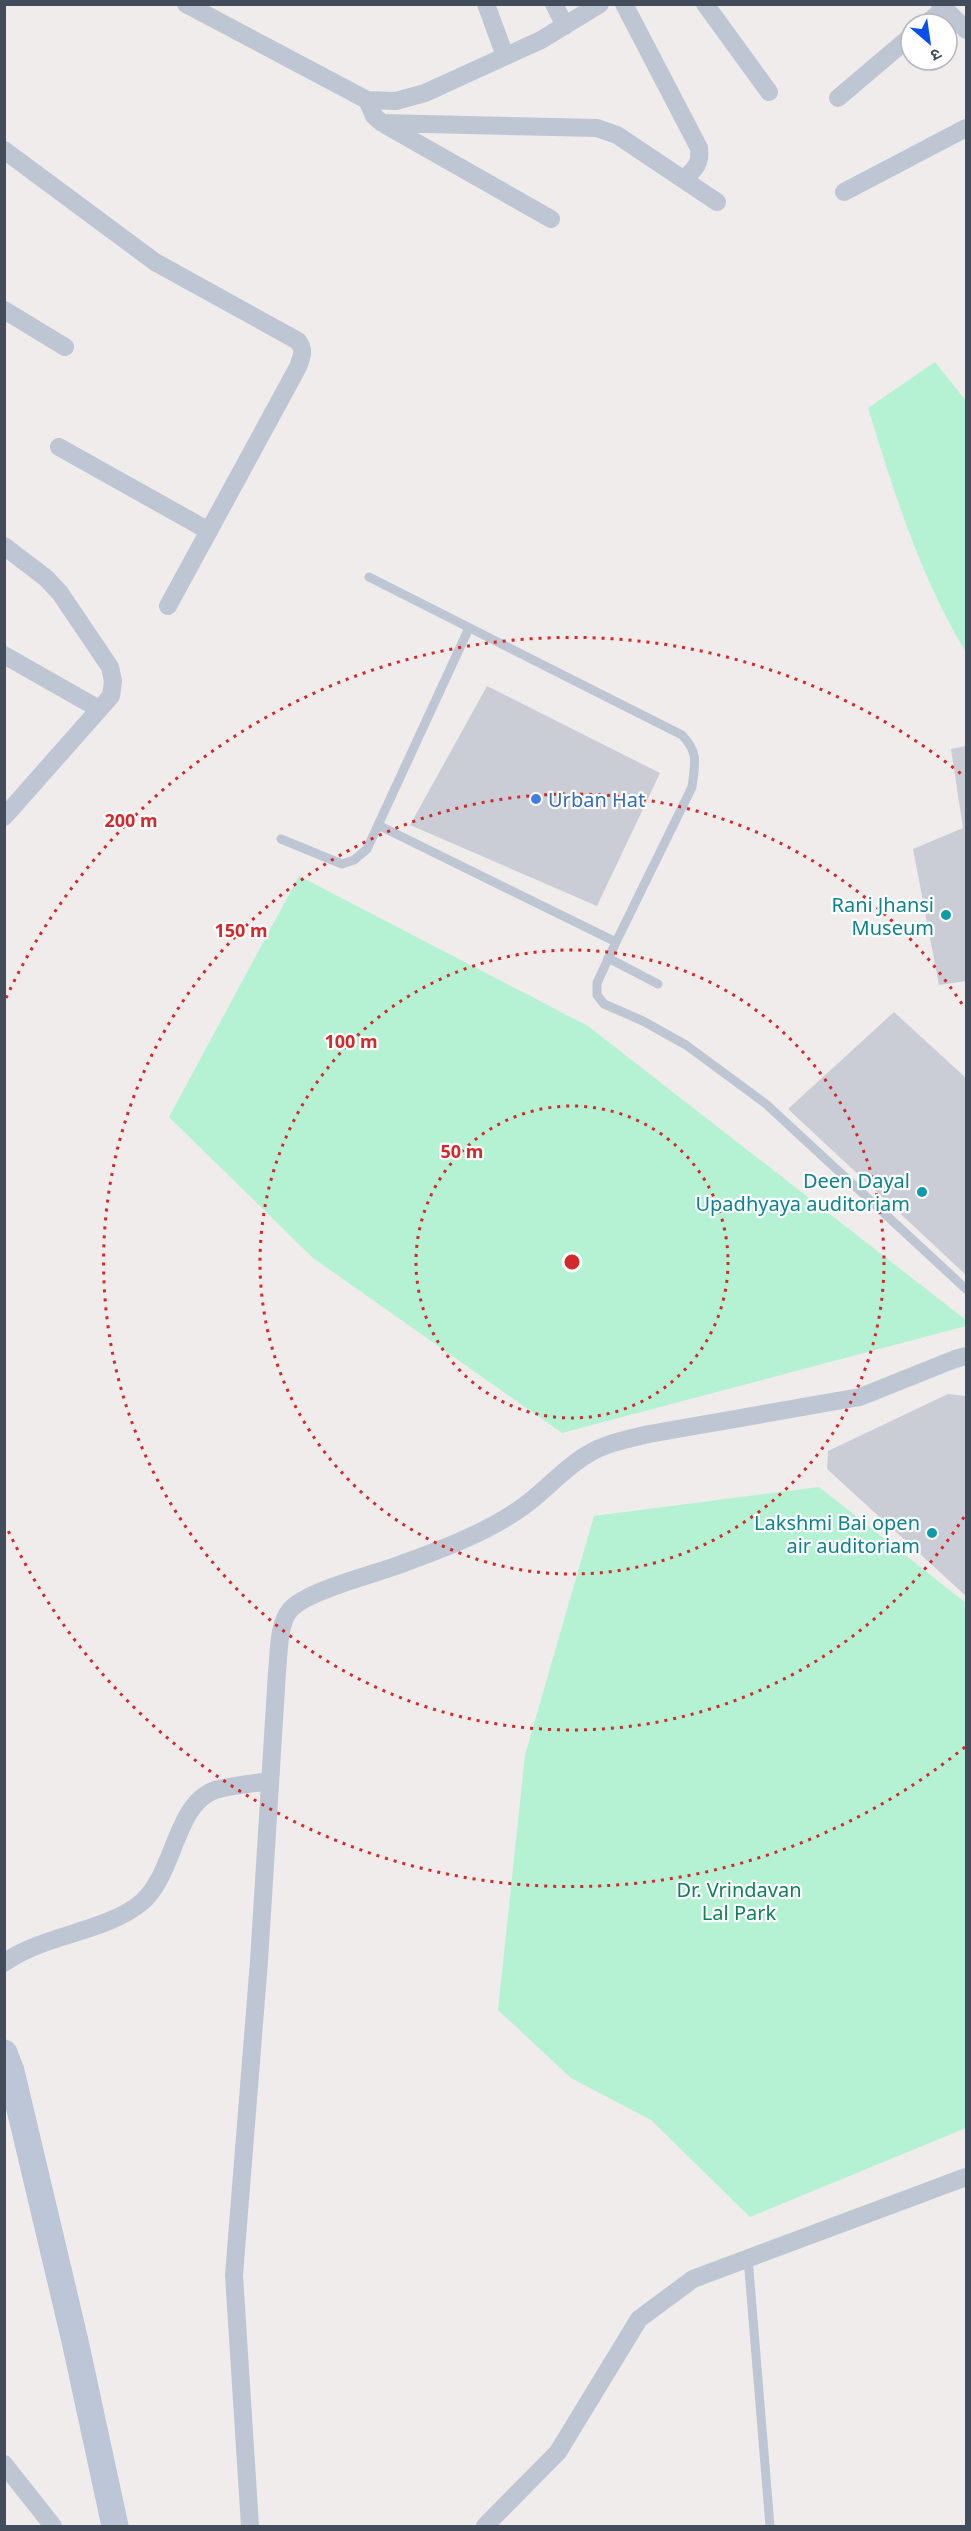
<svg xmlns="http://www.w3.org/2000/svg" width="971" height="2531" viewBox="0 0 971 2531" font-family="'Noto Sans','Noto Sans Devanagari',sans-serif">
<rect width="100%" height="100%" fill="#efeceb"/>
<!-- green -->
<path fill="#b5f2d4" d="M 935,362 L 966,401 L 966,652 C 920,577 894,492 868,408 Z
M 299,876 L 588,1026 L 966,1320 L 966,1326 L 562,1433 L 313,1258 L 169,1117 Z
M 819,1487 L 966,1603 L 966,2128 L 750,2217 L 651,2120 L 571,2078 L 498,2010 L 525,1755 L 594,1516 Z"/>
<!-- building -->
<path fill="#cacdd5" d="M 487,686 L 660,773 L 597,906 L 410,825 Z
M 966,746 L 966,981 L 939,985 L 913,849 L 963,828 L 951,749 Z
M 894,1012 L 966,1078 L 966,1275 L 788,1109 Z
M 948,1394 L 966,1396 L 966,1596 L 827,1469 L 828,1451 Z"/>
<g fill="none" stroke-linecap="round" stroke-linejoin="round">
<!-- lane -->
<path stroke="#bec6d3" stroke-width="9" d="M 369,577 L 682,735 C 699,753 695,763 692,787 L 616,942
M 378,825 L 616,942 L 597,983 L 597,995 L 604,1004 L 643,1021 L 686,1045 L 766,1104 L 966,1289
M 281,839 L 342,864 L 354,860 L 367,849 L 469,628
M 608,958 L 658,984
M 748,2258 L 770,2526"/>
<!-- street -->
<path stroke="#bec6d3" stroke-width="18" d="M 186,4 L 367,100 L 396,101 L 425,93 L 541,40 L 600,4
M 486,4 L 505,56
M 554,4 L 565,26
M 624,4 L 699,148 C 701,164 695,169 684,179
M 705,4 L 769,92
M 940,4 L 966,30
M 926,24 L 945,8
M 838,98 L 911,36
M 367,100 L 374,116 L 382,123 L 551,219
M 382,123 L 597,128 L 617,135 L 717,202
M 4,150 L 155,262 L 298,341 C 305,351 302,356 298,367 L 168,606
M 844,192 L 966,128
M 4,310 L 65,347
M 59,447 L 209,531
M 4,546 L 46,578 L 60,593 L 110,667 L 113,681 L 111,696 L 4,817
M 4,655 L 99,709
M 4,1963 C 44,1934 107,1932 142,1902 C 175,1873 175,1804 215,1790 C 232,1785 251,1784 269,1781
M 4,2464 L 53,2526
M 250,2526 L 234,2275 L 259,1961 L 277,1672 C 279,1654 278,1624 290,1610 C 307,1590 377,1574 404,1563 C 445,1548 488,1532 524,1506 C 546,1490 564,1468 588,1454 C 606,1443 628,1439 649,1434 L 860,1397 L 955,1359 L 966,1356
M 485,2526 L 558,2452 L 639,2319 L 693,2279 L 966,2177"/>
<!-- secondary -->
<path stroke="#bcc6d7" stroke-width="27" d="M 4,2053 L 11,2071 L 75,2341 L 115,2526"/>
</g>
<!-- distance rings -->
<g fill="none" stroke="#d62828" stroke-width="3" stroke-dasharray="3 6">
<circle cx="572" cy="1262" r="156"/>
<circle cx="572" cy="1262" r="312"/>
<path d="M964 1517A468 468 0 1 1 964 1007"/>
<path d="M965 1747A624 624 0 0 1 6 1526M6 998A624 624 0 0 1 965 777"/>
</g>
<!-- markers -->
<circle fill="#3f7fe0" stroke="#fff" stroke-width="2" cx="536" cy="799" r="6"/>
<g fill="#0f9aa8" stroke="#fff" stroke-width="2">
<circle cx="946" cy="915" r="6"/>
<circle cx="922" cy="1192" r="6"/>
<circle cx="932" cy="1533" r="6"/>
</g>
<g text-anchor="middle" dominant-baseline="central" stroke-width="4.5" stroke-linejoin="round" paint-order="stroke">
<!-- shop labels -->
<g font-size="20" fill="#366cbe" stroke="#fff" text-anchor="start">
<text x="548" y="799">Urban Hat</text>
</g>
<!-- culture labels -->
<g font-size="20" fill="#0d838f" stroke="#fff" text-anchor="end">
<text x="934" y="904">Rani Jhansi<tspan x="934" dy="23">Museum</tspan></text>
<text x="910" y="1180">Deen Dayal<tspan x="910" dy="23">Upadhyaya auditoriam</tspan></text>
<text x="920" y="1522">Lakshmi Bai open<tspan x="920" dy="23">air auditoriam</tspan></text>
</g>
<!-- park labels -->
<g font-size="20" fill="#0e8157" stroke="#fff">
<text x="739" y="1889">Dr. Vrindavan<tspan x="739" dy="23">Lal Park</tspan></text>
</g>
</g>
<circle cx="572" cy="1262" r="9" fill="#d62828" stroke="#fff" stroke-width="3"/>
<g font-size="18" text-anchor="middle" font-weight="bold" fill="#d62828" stroke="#fff" stroke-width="4.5" stroke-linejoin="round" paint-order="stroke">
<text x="131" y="827">200 m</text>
<text x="241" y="937">150 m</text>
<text x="351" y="1048">100 m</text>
<text x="462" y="1158">50 m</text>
</g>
<!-- border -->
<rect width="971" height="2531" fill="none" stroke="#434c5b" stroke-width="12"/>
<!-- north arrow -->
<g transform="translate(929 42) rotate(151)"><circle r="28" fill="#ffffff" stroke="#b4b7bd" stroke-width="1.5"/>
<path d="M0-4.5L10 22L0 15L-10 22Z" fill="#094fec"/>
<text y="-9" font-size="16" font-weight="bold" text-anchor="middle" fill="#434c5b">उ</text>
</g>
</svg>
